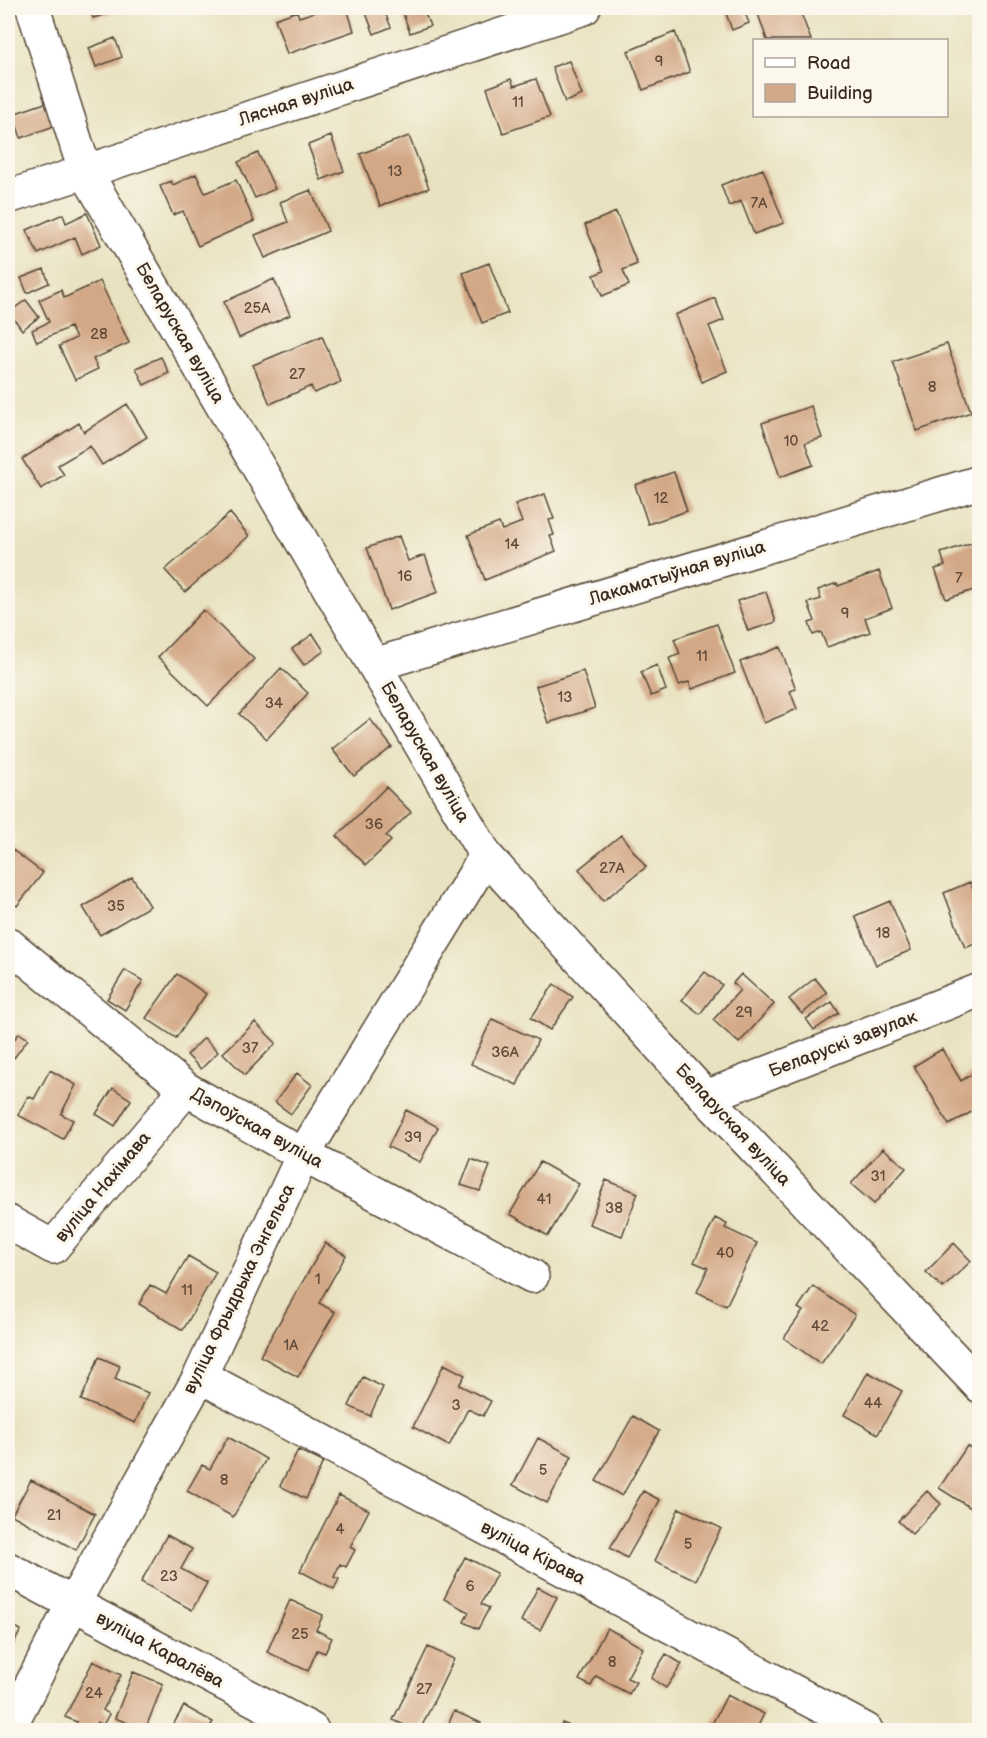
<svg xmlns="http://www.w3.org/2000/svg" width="987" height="1738" viewBox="0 0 987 1738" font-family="'Balsamiq Sans',sans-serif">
<rect width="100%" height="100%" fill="#fbf7ec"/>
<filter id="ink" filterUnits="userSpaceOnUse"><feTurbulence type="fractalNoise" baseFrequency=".0167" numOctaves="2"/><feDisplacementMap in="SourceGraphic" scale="12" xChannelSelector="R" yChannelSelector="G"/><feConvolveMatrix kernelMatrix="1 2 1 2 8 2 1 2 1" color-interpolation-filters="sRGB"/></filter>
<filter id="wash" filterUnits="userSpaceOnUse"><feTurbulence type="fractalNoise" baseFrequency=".008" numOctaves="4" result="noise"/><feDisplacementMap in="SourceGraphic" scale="24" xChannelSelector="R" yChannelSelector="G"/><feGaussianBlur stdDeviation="1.35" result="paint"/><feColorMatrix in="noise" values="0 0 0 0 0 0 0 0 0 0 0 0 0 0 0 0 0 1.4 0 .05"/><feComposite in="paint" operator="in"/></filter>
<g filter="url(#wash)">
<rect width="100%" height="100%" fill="#e9e2c1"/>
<g id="blocks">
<!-- building -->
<path fill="#d3a886" d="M 90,8 L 129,8 L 93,18 Z
M 327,8 L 347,8 L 354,31 L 287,54 L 275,19 L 297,11 L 299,17 Z
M 364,8 L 383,8 L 391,27 L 374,34 Z
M 401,8 L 423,8 L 430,26 L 410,33 Z
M 428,8 L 446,8 L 430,14 Z
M 724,8 L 743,8 L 749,23 L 732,30 Z
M 756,8 L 799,8 L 811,40 L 767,40 Z
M 675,32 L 690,72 L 643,90 L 628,51 Z
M 115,38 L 122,57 L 96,67 L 89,48 Z
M 569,61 L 582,95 L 565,102 L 552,67 Z
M 511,79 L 514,86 L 536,79 L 550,117 L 503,133 L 487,88 Z
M 45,103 L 54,126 L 21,138 L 13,114 Z
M 331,136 L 344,171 L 321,180 L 308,145 Z
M 409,136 L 429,188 L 380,206 L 360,154 Z
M 258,153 L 275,189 L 255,198 L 238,162 Z
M 763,169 L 784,223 L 754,234 L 741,201 L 729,206 L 721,185 Z
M 196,174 L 205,193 L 236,180 L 254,221 L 198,246 L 183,211 L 173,215 L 160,186 L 171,181 L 173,185 Z
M 311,190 L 328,231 L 265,258 L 255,235 L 288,222 L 280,202 Z
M 616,212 L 637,264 L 623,270 L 629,285 L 602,296 L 594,275 L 604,271 L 585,225 Z
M 87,213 L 101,245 L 82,254 L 75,237 L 38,254 L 27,230 L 63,214 L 66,223 Z
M 489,263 L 508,313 L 482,323 L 463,273 Z
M 44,269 L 49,283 L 27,293 L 21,278 Z
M 274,279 L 290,315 L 239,338 L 224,302 Z
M 100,281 L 129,343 L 93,359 L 98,369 L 75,380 L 59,346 L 76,338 L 70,327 L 37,342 L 32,330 L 49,322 L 39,300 L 61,290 L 64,298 Z
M 715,298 L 724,320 L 709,326 L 727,371 L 702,382 L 675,315 Z
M 26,300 L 39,317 L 22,330 L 9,312 Z
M 322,336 L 341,382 L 314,393 L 311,386 L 270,404 L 253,365 Z
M 947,344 L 971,412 L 917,431 L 893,362 Z
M 161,357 L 169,373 L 144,385 L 136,368 Z
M 127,404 L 147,437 L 102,465 L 90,446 L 58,465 L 64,475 L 41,489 L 22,459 L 79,423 L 84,432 Z
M 811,406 L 822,438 L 805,443 L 813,465 L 780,477 L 762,423 Z
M 674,472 L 687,511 L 648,524 L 635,485 Z
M 545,494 L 554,519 L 549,520 L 554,535 L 550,536 L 556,551 L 485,580 L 468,535 L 499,523 L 502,530 L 522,522 L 515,504 Z
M 230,513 L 249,536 L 185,592 L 165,570 Z
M 399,536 L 408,561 L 425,555 L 438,592 L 389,610 L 367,548 Z
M 980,540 L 980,588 L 946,599 L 935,569 L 945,566 L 941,553 Z
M 879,571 L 892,608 L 865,618 L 870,632 L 827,647 L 821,632 L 813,635 L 809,623 L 815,621 L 808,603 L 821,599 L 818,590 L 837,583 L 838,586 Z
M 766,592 L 776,622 L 748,631 L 737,601 Z
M 203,610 L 254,659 L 208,706 L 158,657 Z
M 717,624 L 735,673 L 692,689 L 689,682 L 679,685 L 669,658 L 680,654 L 674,639 Z
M 313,634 L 324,651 L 304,665 L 292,649 Z
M 780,647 L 796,689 L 790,691 L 797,709 L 764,723 L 740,662 Z
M 657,665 L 666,690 L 651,696 L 641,672 Z
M 281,668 L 308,693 L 267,739 L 239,714 Z
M 583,671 L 595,708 L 548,723 L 536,686 Z
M 370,719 L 392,747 L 354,776 L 332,749 Z
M 386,787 L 411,812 L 386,836 L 391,841 L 366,865 L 337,836 Z
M 621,835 L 646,867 L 603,901 L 579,869 Z
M 10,848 L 43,873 L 17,906 L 8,899 L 8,851 Z
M 132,877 L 150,906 L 100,935 L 83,907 Z
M 970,882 L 980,906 L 980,942 L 965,948 L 944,893 Z
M 890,901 L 911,950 L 876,965 L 855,916 Z
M 125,970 L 143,981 L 125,1010 L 107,999 Z
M 705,972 L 722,985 L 700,1014 L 682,1000 Z
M 177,974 L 206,994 L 176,1038 L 146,1018 Z
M 741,974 L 774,1004 L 739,1043 L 713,1020 L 740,990 L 733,983 Z
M 815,978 L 827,993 L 802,1014 L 789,999 Z
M 554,984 L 573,997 L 550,1030 L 531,1018 Z
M 832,1002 L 839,1013 L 814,1030 L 806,1019 Z
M 492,1019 L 538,1040 L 517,1085 L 471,1064 Z
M 255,1022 L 276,1043 L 245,1075 L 223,1053 Z
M 19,1033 L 28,1039 L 14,1058 L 8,1053 L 8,1048 Z
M 204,1038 L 218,1052 L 201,1069 L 187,1055 Z
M 942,1049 L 961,1081 L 972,1074 L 980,1087 L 980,1107 L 949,1125 L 914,1066 Z
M 50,1070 L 76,1085 L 61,1114 L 73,1120 L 63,1139 L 18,1115 L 28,1096 L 34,1099 Z
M 297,1073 L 312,1085 L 291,1114 L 275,1102 Z
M 113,1088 L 131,1100 L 115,1126 L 96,1114 Z
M 406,1110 L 438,1127 L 420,1162 L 388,1147 Z
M 883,1148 L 906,1168 L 874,1204 L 851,1184 Z
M 471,1159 L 490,1166 L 480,1191 L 461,1185 Z
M 540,1162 L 579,1184 L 548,1236 L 510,1214 Z
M 606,1180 L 638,1193 L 622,1236 L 589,1224 Z
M 715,1218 L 727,1224 L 725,1228 L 757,1243 L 726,1306 L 697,1292 L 708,1268 L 694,1262 Z
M 325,1243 L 346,1255 L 319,1303 L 335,1312 L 298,1377 L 260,1356 Z
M 954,1243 L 971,1261 L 943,1288 L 926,1272 Z
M 188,1256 L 216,1272 L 183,1330 L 139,1304 L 150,1285 L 166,1294 Z
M 813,1286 L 855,1315 L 821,1364 L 784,1338 L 803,1311 L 798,1308 Z
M 99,1357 L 120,1366 L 115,1379 L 148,1393 L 135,1423 L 81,1400 Z
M 444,1364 L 465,1375 L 459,1385 L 491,1401 L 483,1416 L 468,1409 L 449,1446 L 413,1427 Z
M 868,1372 L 902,1391 L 878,1434 L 844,1415 Z
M 363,1377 L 383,1387 L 370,1416 L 349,1406 Z
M 633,1416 L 659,1431 L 622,1496 L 596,1481 Z
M 228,1437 L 266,1459 L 233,1517 L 187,1491 L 202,1465 L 210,1469 Z
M 538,1438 L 572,1456 L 547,1503 L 513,1485 Z
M 967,1446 L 980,1455 L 980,1508 L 977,1512 L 939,1488 Z
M 298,1450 L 323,1462 L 306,1499 L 280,1486 Z
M 31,1480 L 95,1514 L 76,1550 L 12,1515 Z
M 643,1491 L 660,1500 L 627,1558 L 610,1548 Z
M 927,1491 L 941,1504 L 912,1534 L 898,1521 Z
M 339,1495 L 369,1510 L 350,1547 L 355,1550 L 346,1567 L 340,1564 L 334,1577 L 339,1579 L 334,1589 L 300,1571 Z
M 679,1508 L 721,1528 L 696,1580 L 655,1561 Z
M 167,1535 L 192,1549 L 181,1569 L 207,1583 L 192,1610 L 141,1582 Z
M 465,1557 L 497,1573 L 481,1604 L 489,1608 L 478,1629 L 464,1622 L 469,1612 L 444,1599 Z
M 538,1587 L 557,1597 L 540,1630 L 521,1621 Z
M 290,1600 L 323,1615 L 316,1630 L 332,1638 L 325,1653 L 317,1650 L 308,1671 L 267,1652 Z
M 8,1623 L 21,1630 L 9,1652 L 8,1651 Z
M 607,1628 L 643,1648 L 627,1678 L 636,1682 L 629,1694 L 596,1676 L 591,1686 L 579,1680 Z
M 428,1647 L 454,1659 L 420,1730 L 415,1730 L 393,1720 Z
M 666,1654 L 682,1664 L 666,1688 L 651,1678 Z
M 93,1661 L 121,1675 L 103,1710 L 109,1714 L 103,1725 L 97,1722 L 92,1730 L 77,1730 L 74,1729 L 77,1722 L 65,1717 Z
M 133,1672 L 163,1684 L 145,1730 L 115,1718 Z
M 727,1695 L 764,1714 L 756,1730 L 709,1730 Z
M 184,1706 L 213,1722 L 208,1730 L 170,1730 Z
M 454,1711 L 481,1723 L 478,1730 L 446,1730 Z
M 562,1723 L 581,1730 L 559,1730 Z"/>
</g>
</g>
<g filter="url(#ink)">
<use href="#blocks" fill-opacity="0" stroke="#554636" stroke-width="1.5"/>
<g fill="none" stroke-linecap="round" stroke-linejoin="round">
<!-- street casing -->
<g stroke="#554636" stroke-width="36">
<path id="street" d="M 33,8 L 85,171 L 486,856 L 706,1097 L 980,1386
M 8,197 L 584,8
M 374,665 L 980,482
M 8,944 L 186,1089 L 303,1155 L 532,1276
M 706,1097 L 980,990
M 8,1222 L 53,1247 L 186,1089
M 200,1376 L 866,1730
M 8,1569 L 312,1730
M 8,1730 L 73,1604 L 200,1376 L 303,1155 L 486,856"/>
</g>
<!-- street -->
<use href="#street" stroke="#fff" stroke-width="33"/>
</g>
</g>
<g text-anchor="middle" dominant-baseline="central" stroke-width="6" stroke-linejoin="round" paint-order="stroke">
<!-- number labels -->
<g font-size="15" fill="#614a38">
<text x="659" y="61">9</text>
<text x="518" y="102">11</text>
<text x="395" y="171">13</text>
<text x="759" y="203">7А</text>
<text x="257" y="308">25А</text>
<text x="99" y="334">28</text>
<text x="297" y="374">27</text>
<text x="932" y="387">8</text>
<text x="791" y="441">10</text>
<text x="661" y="498">12</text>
<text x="512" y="544">14</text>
<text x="405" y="576">16</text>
<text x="959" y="578">7</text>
<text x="845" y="613">9</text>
<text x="702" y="656">11</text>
<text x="565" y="697">13</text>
<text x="274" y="703">34</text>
<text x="374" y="824">36</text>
<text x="612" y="868">27А</text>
<text x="116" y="906">35</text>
<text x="883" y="933">18</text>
<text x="744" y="1012">29</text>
<text x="250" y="1048">37</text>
<text x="505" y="1052">36А</text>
<text x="413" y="1137">39</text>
<text x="878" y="1176">31</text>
<text x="544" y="1199">41</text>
<text x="614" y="1208">38</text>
<text x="725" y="1253">40</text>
<text x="318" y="1279">1</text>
<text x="187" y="1290">11</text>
<text x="820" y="1326">42</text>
<text x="291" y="1345">1А</text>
<text x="873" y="1403">44</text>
<text x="456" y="1405">3</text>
<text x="543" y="1470">5</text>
<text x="224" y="1480">8</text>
<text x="54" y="1515">21</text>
<text x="340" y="1529">4</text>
<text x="688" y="1544">5</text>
<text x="169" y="1576">23</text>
<text x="470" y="1586">6</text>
<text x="300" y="1634">25</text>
<text x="612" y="1662">8</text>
<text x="424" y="1689">27</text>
<text x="94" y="1693">24</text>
</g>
<!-- street labels -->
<g font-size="18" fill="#3b2a1e" stroke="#fbf7ec">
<text transform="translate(296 102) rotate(-18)">Лясная вуліца</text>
<text transform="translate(180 333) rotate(60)">Беларуская вуліца</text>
<text transform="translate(677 573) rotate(-17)">Лакаматыўная вуліца</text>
<text transform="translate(425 752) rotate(60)">Беларуская вуліца</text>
<text transform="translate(843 1044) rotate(-21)">Беларускі завулак</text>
<text transform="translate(733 1125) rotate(47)">Беларуская вуліца</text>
<text transform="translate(257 1128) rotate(29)">Дэпоўская вуліца</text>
<text transform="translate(103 1187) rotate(-50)">вуліца Нахімава</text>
<text transform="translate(239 1289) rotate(-64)">вуліца Фрыдрыха Энгельса</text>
<text transform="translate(533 1553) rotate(28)">вуліца Кірава</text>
<text transform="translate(160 1650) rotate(28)">вуліца Каралёва</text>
</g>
</g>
<!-- margin -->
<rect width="987" height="1738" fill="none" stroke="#fbf7ec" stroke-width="30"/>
<!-- legend -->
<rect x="753" y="39" width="195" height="78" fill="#fbf7ec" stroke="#aea59a" stroke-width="1.5"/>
<rect x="765" y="58" width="30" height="9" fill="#ffffff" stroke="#aea59a" stroke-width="1.5"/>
<text x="807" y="69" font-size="18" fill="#3b2a1e">Road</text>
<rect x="765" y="84" width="30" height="18" fill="#d3a886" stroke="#aea59a" stroke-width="1.5"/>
<text x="807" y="99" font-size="18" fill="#3b2a1e">Building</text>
</svg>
